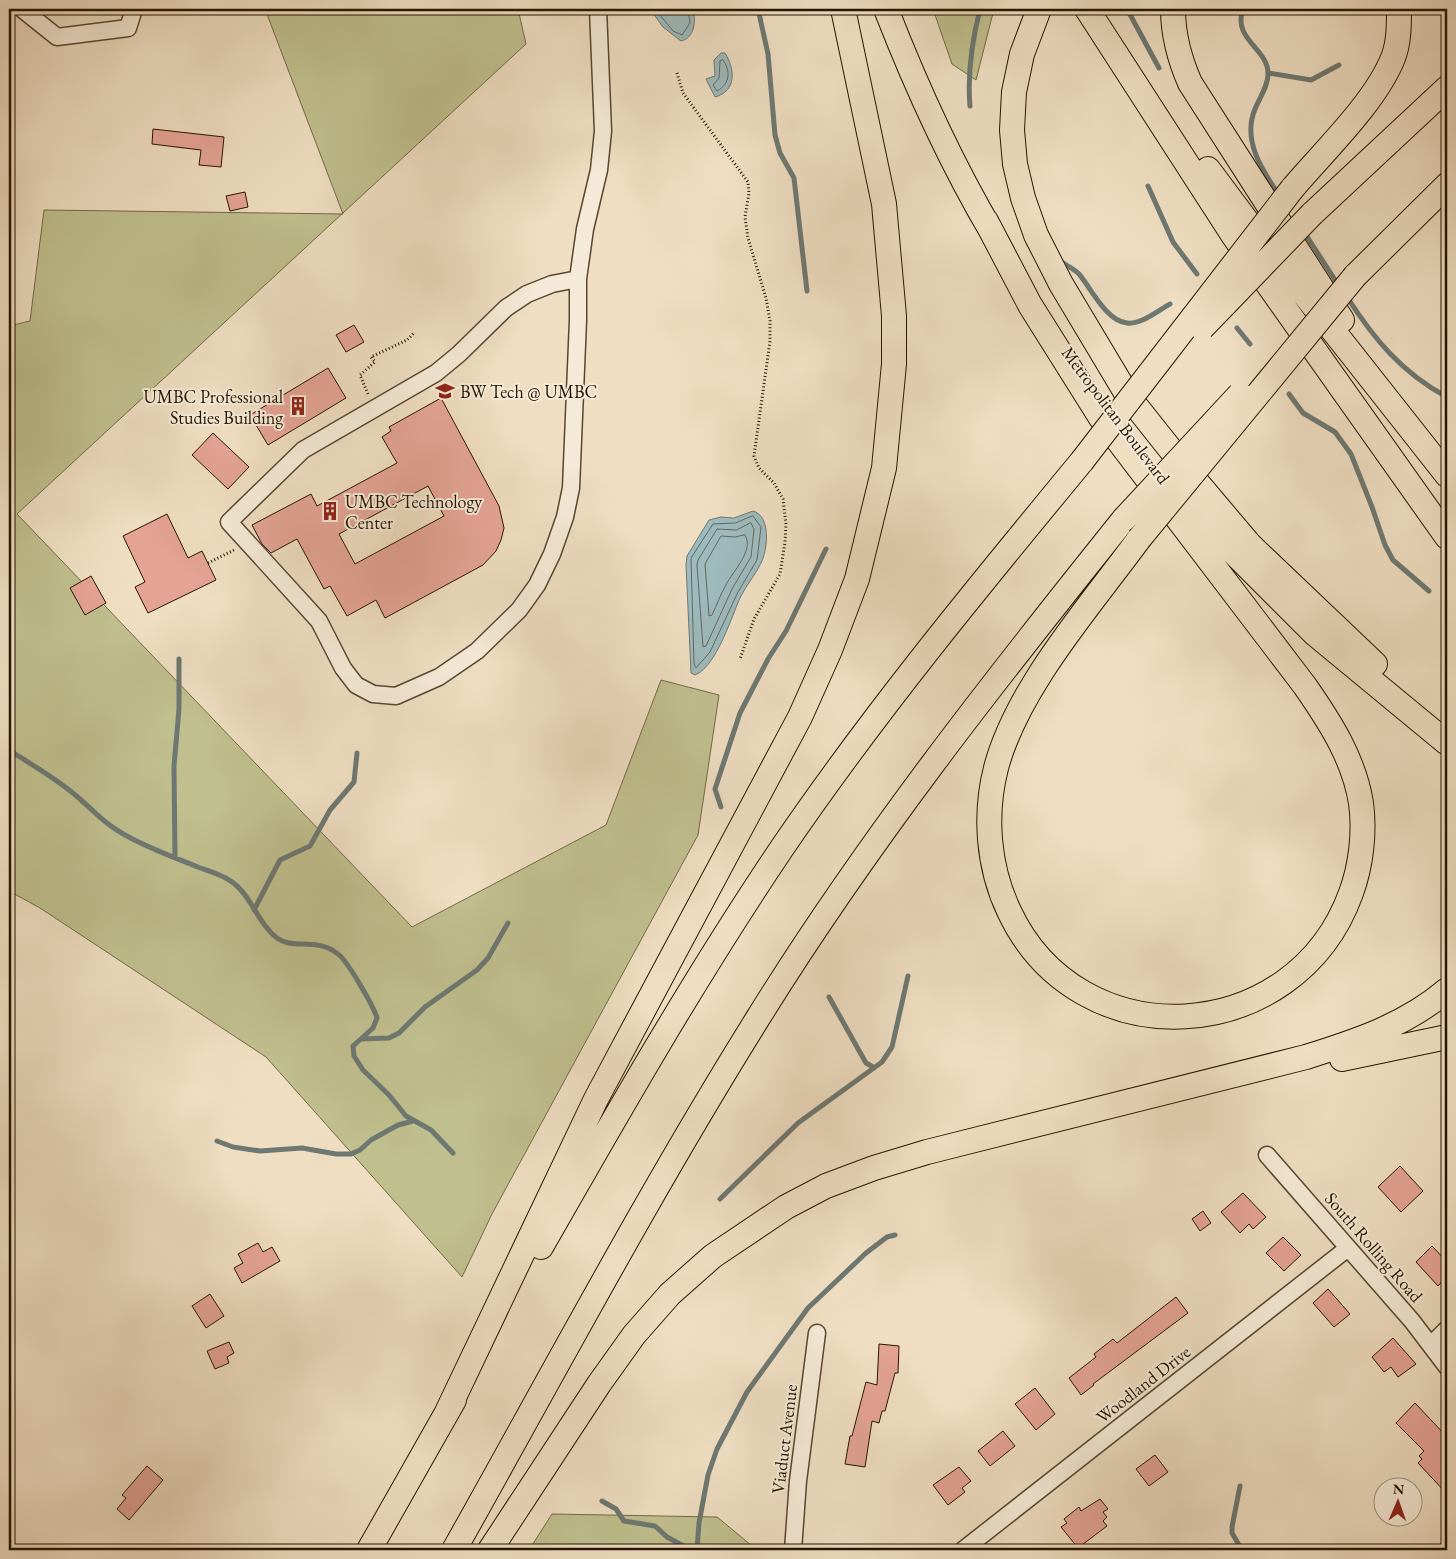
<svg xmlns="http://www.w3.org/2000/svg" width="1456" height="1559" viewBox="0 0 1456 1559" font-family="'EB Garamond',serif">
<rect width="100%" height="100%" fill="#efdec2"/>
<filter id="stains"><feTurbulence type="fractalNoise" baseFrequency=".004" numOctaves="4"/><feColorMatrix values="0 0 0 0 .2 0 0 0 0 .09 0 0 0 0 .02 0 0 0 .5 -.17"/></filter>
<radialGradient id="worn" r=".72"><stop offset=".6" stop-color="#630" stop-opacity="0"/><stop offset="1" stop-color="#630" stop-opacity=".3"/></radialGradient>
<!-- green -->
<path fill="#c0bf8e" stroke="#736a48" d="M 265,9 L 518,9 L 526,44 L 17,514 L 412,927 L 606,825 L 661,680 L 719,695 L 698,835 L 492,1214 L 462,1277 L 266,1057 L 40,908 L 9,891 L 9,326 L 30,321 L 44,210 L 343,214 Z
M 933,9 L 994,9 L 976,80 L 952,64 Z
M 552,1514 L 717,1517 L 757,1550 L 529,1550 Z"/>
<!-- water -->
<path fill="#9dbabd" stroke="#6d7872" d="M 650,9 L 693,9 C 696,20 695,38 681,41 L 663,27 Z
M 721,53 L 725,53 C 735,69 737,91 715,97 L 706,79 L 715,76 L 714,60 Z
M 753,511 C 771,516 768,549 761,563 C 756,574 747,584 741,596 C 731,617 717,666 695,675 L 691,673 L 686,565 L 687,556 L 709,520 L 721,517 L 734,518 Z"/>
<g fill="none" stroke-linecap="round" stroke-linejoin="round">
<!-- shore -->
<path stroke="#62685f" stroke-width="1" d="M 655,9 L 673,31 L 682,35 L 690,23 L 688,9
M 723,60 C 731,71 730,84 717,91 L 713,85 L 719,78 L 720,61 Z
M 753,516 L 761,527 L 757,560 L 738,592 L 710,652 L 696,668 L 694,664 L 691,558 L 713,524 L 735,523 Z
M 751,523 L 754,529 L 751,557 L 732,589 L 706,646 L 703,647 L 697,565 L 698,560 L 717,529 L 736,530 Z
M 745,535 C 755,550 732,572 726,585 C 720,595 717,605 712,615 L 709,616 L 705,564 L 721,536 L 735,537 Z"/>
<!-- stream -->
<path stroke="#6d7872" stroke-width="5" d="M 758,9 L 768,54 L 775,135 L 780,153 L 794,178 L 807,291
M 1127,9 L 1159,68
M 1243,9 C 1232,39 1268,49 1268,73 C 1269,84 1259,99 1255,109 C 1242,140 1262,171 1280,196
M 1269,73 L 1311,80 L 1339,65
M 970,106 C 967,72 972,41 980,9
M 1148,186 L 1173,242 L 1197,274
M 1304,232 L 1339,286
M 1063,263 C 1068,266 1075,270 1079,274 C 1091,288 1106,321 1127,323 C 1141,325 1159,310 1170,304
M 1347,297 C 1374,339 1402,373 1447,397
M 1237,328 L 1250,344
M 1289,394 L 1303,413 L 1335,432 L 1351,454 L 1372,507 L 1385,545 L 1393,560 L 1429,591
M 9,750 C 32,765 61,781 81,800 C 97,814 105,824 125,835 C 148,848 173,857 198,867 C 208,871 220,874 229,880 C 251,893 257,923 277,938 C 293,950 317,937 338,954 C 347,960 374,1007 377,1018 L 373,1028 L 353,1046 L 354,1056 L 363,1070 L 389,1095 L 406,1116 L 431,1130 L 453,1153
M 721,807 L 715,789 L 740,713 L 768,659 L 786,631 L 826,549
M 175,858 L 174,766 L 179,709 L 179,659
M 254,910 L 280,860 L 310,846 L 330,810 L 354,782 L 357,753
M 829,997 L 866,1063 L 873,1067
M 361,1039 L 389,1038 L 399,1033 L 425,1007 L 477,970 L 488,958 L 508,923
M 217,1141 L 233,1147 L 260,1151 L 302,1148 L 336,1154 L 351,1154 L 360,1150 L 371,1140 L 398,1125 L 413,1121
M 720,1199 L 798,1123 L 882,1062 L 892,1047 L 908,976
M 1240,1486 L 1232,1527 L 1232,1533 L 1242,1550
M 602,1501 L 616,1509 L 624,1521 L 655,1526 L 667,1537 L 691,1550
M 697,1550 L 699,1523 L 708,1475 L 717,1449 L 747,1392 L 808,1308 L 866,1253 L 887,1237 L 895,1235"/>
</g>
<!-- building -->
<path fill="#e4a395" stroke="#261501" fill-rule="evenodd" d="M 153,129 L 224,137 L 221,167 L 199,165 L 201,150 L 152,144 Z
M 245,192 L 248,207 L 230,211 L 226,196 Z
M 354,325 L 364,342 L 346,352 L 336,335 Z
M 328,368 L 346,398 L 268,445 L 250,415 Z
M 441,398 L 499,506 L 504,528 L 501,540 L 496,551 L 483,565 L 385,618 L 376,600 L 347,616 L 330,586 L 324,589 L 297,539 L 271,553 L 262,544 L 252,525 L 311,494 L 317,506 L 397,463 L 382,437 L 391,431 L 389,427 ZM 428,486 L 444,516 L 355,564 L 339,534 Z
M 213,433 L 249,467 L 228,489 L 192,455 Z
M 167,514 L 188,558 L 202,551 L 216,580 L 148,613 L 135,587 L 145,582 L 123,536 Z
M 91,576 L 106,603 L 85,615 L 70,588 Z
M 1400,1166 L 1423,1191 L 1401,1212 L 1378,1187 Z
M 1243,1193 L 1266,1217 L 1253,1229 L 1249,1224 L 1240,1233 L 1221,1212 Z
M 1203,1211 L 1211,1223 L 1200,1231 L 1192,1219 Z
M 1283,1237 L 1301,1255 L 1284,1271 L 1266,1253 Z
M 258,1243 L 263,1252 L 272,1247 L 280,1261 L 242,1283 L 234,1268 L 243,1263 L 238,1254 Z
M 1432,1246 L 1447,1262 L 1447,1276 L 1438,1286 L 1416,1262 Z
M 1328,1289 L 1350,1314 L 1334,1327 L 1313,1303 Z
M 210,1294 L 224,1316 L 206,1328 L 192,1306 Z
M 1176,1297 L 1188,1313 L 1093,1384 L 1094,1385 L 1081,1395 L 1069,1378 L 1096,1357 L 1094,1354 L 1113,1339 L 1117,1343 Z
M 1393,1338 L 1416,1364 L 1398,1377 L 1391,1367 L 1384,1372 L 1372,1357 Z
M 229,1342 L 234,1353 L 227,1357 L 229,1363 L 215,1369 L 207,1351 Z
M 879,1344 L 899,1346 L 898,1373 L 895,1373 L 885,1411 L 882,1411 L 879,1423 L 872,1421 L 865,1467 L 845,1464 L 850,1436 L 852,1436 L 866,1382 L 877,1385 Z
M 1035,1388 L 1055,1414 L 1036,1430 L 1015,1404 Z
M 1415,1403 L 1447,1437 L 1447,1494 L 1418,1463 L 1422,1459 L 1419,1456 L 1424,1451 L 1396,1423 Z
M 1003,1431 L 1015,1446 L 990,1466 L 978,1451 Z
M 1155,1455 L 1168,1472 L 1149,1486 L 1136,1469 Z
M 147,1466 L 163,1480 L 129,1520 L 117,1509 L 126,1498 L 122,1495 Z
M 959,1467 L 971,1481 L 962,1488 L 965,1492 L 948,1505 L 933,1485 Z
M 1100,1499 L 1108,1509 L 1103,1512 L 1107,1517 L 1103,1521 L 1107,1526 L 1078,1548 L 1061,1527 L 1067,1523 L 1064,1519 L 1079,1507 L 1081,1511 Z"/>
<g fill="none" stroke-linecap="round" stroke-linejoin="round">
<!-- minor casing -->
<g stroke="#584731" stroke-width="19">
<path id="minor" d="M 22,9 L 57,37 L 128,28 L 134,9
M 578,279 L 552,284 L 527,294 L 506,308 L 459,354 L 436,373 L 303,450 L 229,522 L 319,621 L 343,668 L 356,685 L 373,694 L 396,696 L 439,677 L 477,651 L 519,610 L 537,585 L 552,554 L 565,517 L 571,488 L 578,320 L 578,279 L 585,229 L 599,170 L 603,131 L 598,9
M 1267,1155 L 1412,1321 L 1447,1367
M 1431,1345 L 1447,1329
M 793,1550 L 798,1481 L 817,1333
M 963,1550 L 1348,1248"/>
</g>
<!-- highway casing -->
<g stroke="#261501" stroke-width="26">
<path id="highway" d="M 886,9 C 916,86 951,163 993,234
M 1039,9 L 1022,54 L 1014,92 L 1012,130 L 1015,164 L 1023,198 L 1036,235 L 1061,284 L 1128,396 L 1190,474 L 1250,545 L 1375,664
M 1087,9 L 1233,235 L 1447,537
M 1173,9 C 1173,36 1179,58 1190,83 L 1342,320
M 1208,169 L 1249,224 L 1447,475
M 1292,189 C 1323,152 1375,103 1393,58 C 1399,43 1399,25 1399,9
M 1312,214 L 1447,88
M 986,221 L 1030,305 L 1101,418 L 1305,686 C 1330,722 1354,759 1361,803 C 1365,832 1361,866 1351,893 C 1295,1048 1079,1061 1009,911 C 988,867 984,815 996,768 C 1017,688 1090,606 1139,539
M 1355,276 L 1447,185
M 1172,491 L 1315,634 L 1447,743
M 1342,1059 L 1447,1037
M 541,1247 C 618,1112 695,977 782,848 C 874,713 978,587 1082,461
M 447,1412 L 596,1099 L 800,717 L 830,650 L 857,579 L 884,468 L 894,364 L 894,316 L 884,204 L 843,9
M 369,1550 L 454,1400
M 454,1550 C 554,1372 650,1191 758,1018 C 867,842 995,680 1124,519
M 490,1550 L 599,1384 L 634,1335 L 670,1294 L 713,1256 L 786,1207 L 826,1186 L 874,1168 L 927,1152 L 1306,1057 C 1357,1041 1406,1025 1447,990"/>
</g>
<!-- path -->
<path stroke="#261501" stroke-width="3" stroke-dasharray="1 2.5" stroke-linecap="butt" d="M 677,73 L 683,93 L 748,182 L 749,193 L 745,217 L 748,238 L 766,298 L 770,321 L 770,341 L 754,456 L 759,468 L 774,483 L 783,499 L 786,524 L 785,542 L 780,574 L 754,619 L 740,659
M 368,394 L 360,375 L 375,362 L 371,357 L 407,340 L 414,333
M 208,563 L 234,550"/>
<!-- minor -->
<use href="#minor" stroke="#f5ead7" stroke-width="16"/>
<!-- highway -->
<use href="#highway" stroke="#efdec2" stroke-width="24"/>
<!-- highway-bridge casing -->
<g stroke="#261501" stroke-width="26" stroke-linecap="butt">
<path id="highway-bridge" d="M 1202,328 L 1312,214
M 1082,461 L 1292,189
M 1124,519 L 1240,394
M 1139,539 L 1355,276"/>
</g>
<!-- highway-bridge -->
<use href="#highway-bridge" stroke="#efdec2" stroke-width="24"/>
</g>
<!-- icons -->
<defs>
<g id="university-bare" transform="scale(1.5)"><path d="M0-5L7-2L0 1L-7-2ZM-4 1L0 2.5L4 1V4Q0 6-4 4Z" fill="#8f2418" stroke="#f5ead7" stroke-width="2.5" paint-order="stroke"/></g>
<g id="building-bare" transform="scale(1.5)"><path d="M-4-6H4V6H1V3H-1V6H-4ZM-2.5-4.3h1.7v1.8h-1.7ZM.8-4.3h1.7v1.8H.8ZM-2.5-1h1.7V.8h-1.7ZM.8-1h1.7V.8H.8Z" fill="#8f2418" stroke="#f5ead7" stroke-width="2.5" paint-order="stroke"/></g>
</defs>
<g fill-rule="evenodd">
<use href="#university-bare" x="445" y="391"/>
<use href="#building-bare" x="298" y="406"/>
<use href="#building-bare" x="330" y="511"/>
</g>
<g text-anchor="middle" dominant-baseline="central" stroke-width="4" stroke-linejoin="round" paint-order="stroke">
<!-- poi labels -->
<g font-size="18" fill="#261501" stroke="#f5ead7" text-anchor="start">
<text x="460" y="391">BW Tech @ UMBC</text>
<text x="283" y="396" text-anchor="end">UMBC Professional<tspan x="283" dy="21">Studies Building</tspan></text>
<text x="345" y="501">UMBC Technology<tspan x="345" dy="21">Center</tspan></text>
</g>
<!-- street labels -->
<g font-size="18" fill="#261501" stroke="#f5ead7">
<text transform="translate(1116 415) rotate(53)">Metropolitan Boulevard</text>
<text transform="translate(1374 1247) rotate(49)">South Rolling Road</text>
<text transform="translate(1143 1384) rotate(-38)">Woodland Drive</text>
<text transform="translate(784 1439) rotate(-83)">Viaduct Avenue</text>
</g>
</g>
<!-- margin -->
<rect width="1456" height="1559" fill="none" stroke="#efdec2" stroke-width="30"/>
<rect x="10" y="10" width="1436" height="1539" fill="none" stroke="#261501" stroke-width="2.5"/>
<rect x="15" y="15" width="1426" height="1529" fill="none" stroke="#261501"/>
<!-- north arrow -->
<g transform="translate(1398 1502) rotate(2)"><circle r="24" fill="#f5ead7" stroke="#a29581"/>
<path d="M0-4L9 19L0 12L-9 19Z" fill="#8f2418"/>
<text y="-8" font-size="14" font-weight="bold" text-anchor="middle" fill="#261501">N</text>
</g>
<rect width="100%" height="100%" filter="url(#stains)"/>
<rect width="100%" height="100%" fill="url(#worn)"/>
</svg>
